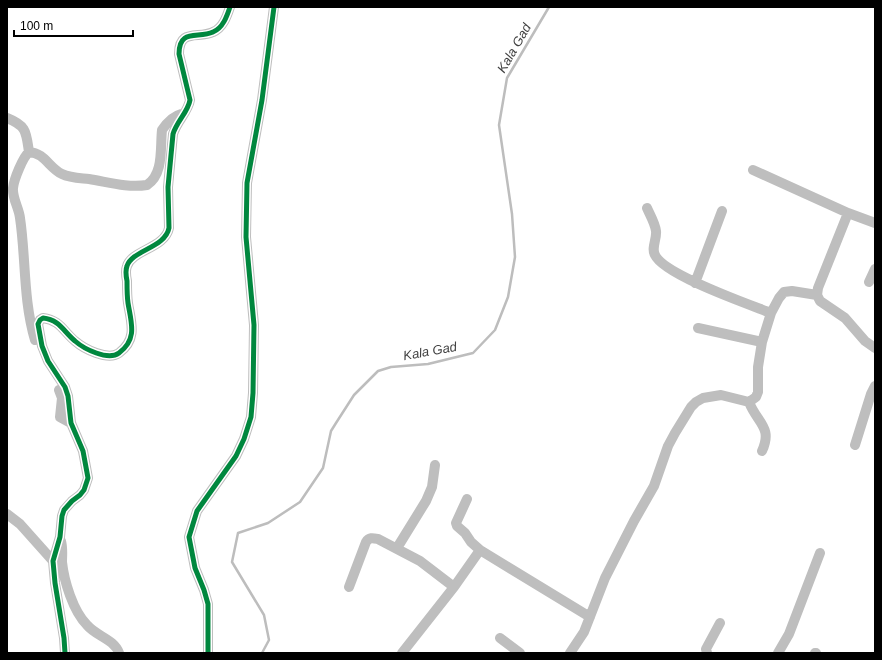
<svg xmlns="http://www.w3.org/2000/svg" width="882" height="660" viewBox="0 0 882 660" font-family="Helvetica,sans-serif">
<rect width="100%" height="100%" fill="#fff"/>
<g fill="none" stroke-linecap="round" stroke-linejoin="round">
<!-- stream -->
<path stroke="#bdbdbd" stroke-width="2.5" d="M 262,653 L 269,640 L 264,615 L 232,562 L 238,533 L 268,523 L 300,502 L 323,468 L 331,431 L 336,423 L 354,395 L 378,371 L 391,367 L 428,364 L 473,353 L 495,330 L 508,297 L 515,257 L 512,214 L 499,125 L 507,78 L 549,7"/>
<!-- minor -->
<path stroke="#bebebe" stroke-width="10" d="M 7,118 C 27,126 26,132 29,152
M 753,170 L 848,213 L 875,223
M 647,208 C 650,215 655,223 656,231 C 657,239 651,248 655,255 C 664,275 748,304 771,313 L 779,298 L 784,292 L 792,291 L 817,295
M 848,213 L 818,288 L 817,295 L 820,301 L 845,318 L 865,341 L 875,348
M 869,282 L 875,269
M 695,283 L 722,211
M 698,328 L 762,342 L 771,313
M 35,340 C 23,300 26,258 20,218 C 19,208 12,198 13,188 C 14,179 23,157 29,152 C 45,153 49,168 62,174 C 70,178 80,178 89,179 C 108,182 127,188 147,185 C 164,174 160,148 162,130 C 166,124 173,116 181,114
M 59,390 L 62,398 L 60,417 L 71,423
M 749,402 C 757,423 773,427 762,451
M 855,445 L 871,394 L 875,386
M 467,499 L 456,523 L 457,526 L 465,533 L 471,542 L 480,550
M 7,514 L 20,524 L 53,561
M 61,541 C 63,548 62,555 62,562 C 64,581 73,611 87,625 C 96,636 114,639 119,653
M 397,548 L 426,501 L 432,487 L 435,465
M 349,587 L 366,542 C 369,537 373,538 378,539 L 420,561 L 454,587
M 500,638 L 520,653
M 65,653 L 64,638 L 55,583 L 53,561 L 60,537 L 62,516 L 64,510 L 72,501 L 80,495 L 84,490 L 88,478 L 83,451 L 71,423 L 68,396 L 65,387 L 48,361 L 42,346 L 38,324 L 40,320 L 43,318 C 60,320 63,331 75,341 C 84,349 108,361 119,353 C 138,339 131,322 128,303 C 127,296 127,288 127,281 C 126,276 125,271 127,266 C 132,250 165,248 169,228 L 168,187 L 173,134 C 177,121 188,112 190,100 L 179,54 C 179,28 198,39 213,32 C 223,28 227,16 230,7
M 208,653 L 208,604 L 204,590 L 195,568 L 189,537 L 197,511 L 236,456 L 244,439 L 251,417 L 253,393 L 254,325 L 246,237 L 247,183 L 262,100 L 274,7
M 402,653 L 454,587 L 480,550 L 590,617
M 570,653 L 584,632 L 605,578 L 634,521 L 654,486 L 668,446 L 675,433 L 691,407 L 696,402 L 703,398 L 721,395 L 749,402 L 756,397 L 758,392 L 758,367 L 762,342
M 707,653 L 706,649 L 720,623
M 778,653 L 789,634 L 820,553
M 815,653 L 816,653"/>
<!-- cycleway casing -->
<g stroke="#fff" stroke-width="8">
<path id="cycleway" d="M 65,653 L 64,638 L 55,583 L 53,561 L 60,537 L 62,516 L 64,510 L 72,501 L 80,495 L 84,490 L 88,478 L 83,451 L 71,423 L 68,396 L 65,387 L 48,361 L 42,346 L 38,324 L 40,320 L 43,318 C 60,320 63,331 75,341 C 84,349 108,361 119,353 C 138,339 131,322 128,303 C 127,296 127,288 127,281 C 126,276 125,271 127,266 C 132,250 165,248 169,228 L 168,187 L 173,134 C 177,121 188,112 190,100 L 179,54 C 179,28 198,39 213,32 C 223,28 227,16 230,7
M 208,653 L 208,604 L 204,590 L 195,568 L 189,537 L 197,511 L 236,456 L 244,439 L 251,417 L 253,393 L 254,325 L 246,237 L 247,183 L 262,100 L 274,7"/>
</g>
<!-- cycleway -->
<use href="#cycleway" stroke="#00873e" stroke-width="5"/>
</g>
<g text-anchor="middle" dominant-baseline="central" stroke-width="3" stroke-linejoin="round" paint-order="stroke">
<!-- water labels -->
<g font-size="13" font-style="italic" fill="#424242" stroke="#fff">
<text transform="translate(514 48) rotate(-60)">Kala Gad</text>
<text transform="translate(430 351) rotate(-10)">Kala Gad</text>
</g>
</g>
<!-- border -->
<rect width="882" height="660" fill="none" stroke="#000000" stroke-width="16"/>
<!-- scale -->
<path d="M14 30v6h119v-6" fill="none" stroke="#000000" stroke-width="2"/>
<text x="20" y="30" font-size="12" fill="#000000" stroke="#ffffff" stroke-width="3" paint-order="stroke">100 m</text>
</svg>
